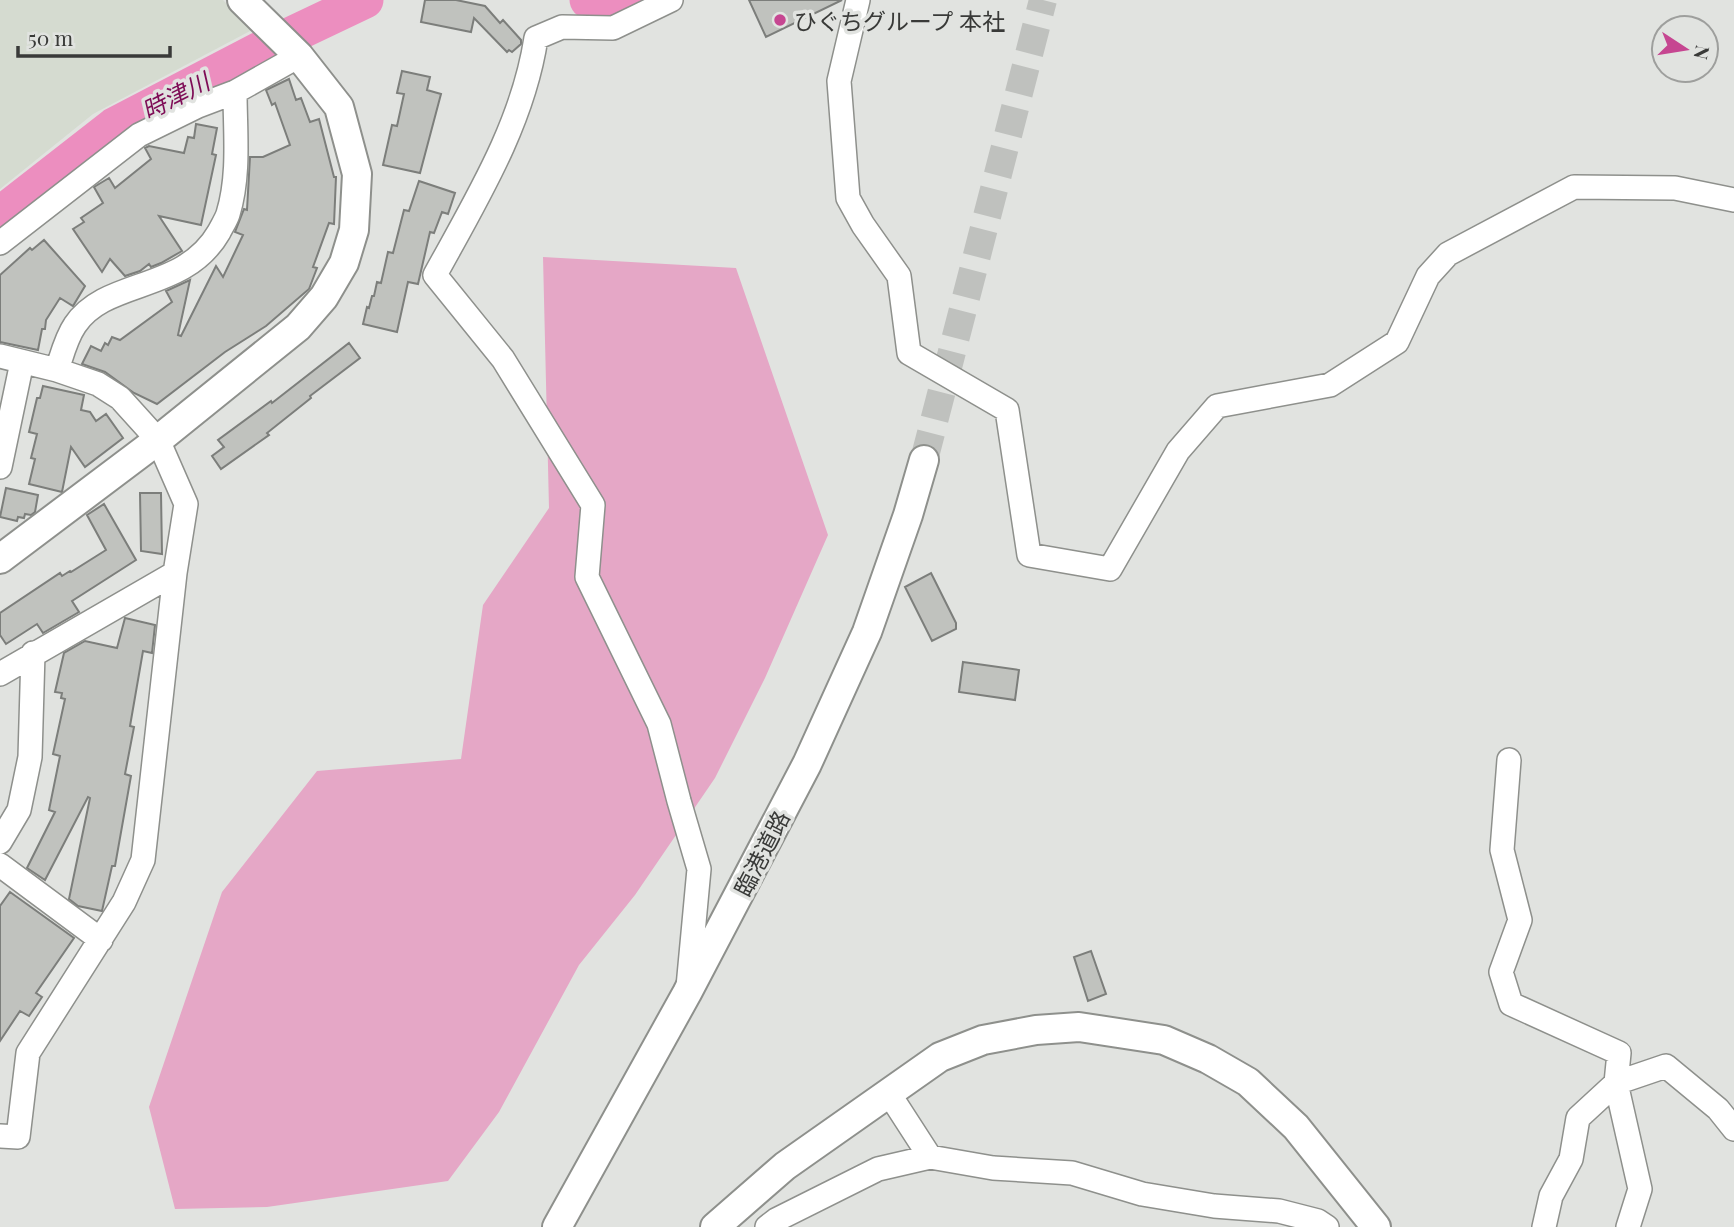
<svg xmlns="http://www.w3.org/2000/svg" width="1734" height="1227" viewBox="0 0 1734 1227" font-family="'Playfair Display','Noto Sans JP',serif">
<rect width="100%" height="100%" fill="#e1e3e0"/>
<!-- built -->
<path fill="#d5dbd0" d="M 0,0 L 223,0 L 252,30 L 93,114 L 0,189 Z"/>
<!-- green -->
<path fill="#e5a7c6" d="M 543,257 L 736,268 L 828,535 L 765,678 L 715,778 L 635,895 L 579,965 L 499,1112 L 448,1181 L 267,1207 L 175,1209 L 149,1107 L 222,892 L 317,771 L 461,759 L 483,605 L 549,508 Z"/>
<g fill="none" stroke-linecap="round" stroke-linejoin="round">
<!-- river -->
<path stroke="#ec8ebf" stroke-width="37" d="M 588,0 L 595,3 L 623,0
M 0,215 L 114,126 L 260,50 L 365,0"/>
</g>
<!-- building -->
<path fill="#c0c2be" stroke="#7c7e7b" stroke-width="2" d="M 425,0 L 456,0 L 485,6 L 500,23 L 503,20 L 521,40 L 521,44 L 512,52 L 509,50 L 507,52 L 474,18 L 471,32 L 421,22 Z
M 749,0 L 842,0 L 766,37 Z
M 402,71 L 430,77 L 427,90 L 441,94 L 420,173 L 383,165 L 392,125 L 397,126 L 404,94 L 397,93 Z
M 289,79 L 296,100 L 301,98 L 310,122 L 319,119 L 334,177 L 336,177 L 334,224 L 329,223 L 313,267 L 317,268 L 309,289 L 266,326 L 225,352 L 157,404 L 134,393 L 105,372 L 82,364 L 91,346 L 101,351 L 105,343 L 108,345 L 112,337 L 120,340 L 172,302 L 166,291 L 190,280 L 178,335 L 181,336 L 216,266 L 223,277 L 243,235 L 235,232 L 244,209 L 247,210 L 250,157 L 263,157 L 290,145 L 275,103 L 272,105 L 266,90 Z
M 196,124 L 217,128 L 212,154 L 216,155 L 201,225 L 159,216 L 182,251 L 161,263 L 151,267 L 149,264 L 140,271 L 125,276 L 110,259 L 102,272 L 73,229 L 84,222 L 81,218 L 103,203 L 94,187 L 109,178 L 115,188 L 151,159 L 145,148 L 149,146 L 184,153 L 188,137 L 194,138 Z
M 419,181 L 455,193 L 448,214 L 442,212 L 434,233 L 430,232 L 418,284 L 408,282 L 397,332 L 363,324 L 367,307 L 369,308 L 372,296 L 374,296 L 377,282 L 381,283 L 388,252 L 393,253 L 404,210 L 409,211 Z
M 44,240 L 85,286 L 73,306 L 60,298 L 46,320 L 45,329 L 42,329 L 38,350 L 0,342 L 0,275 L 30,248 L 32,250 Z
M 349,343 L 360,358 L 310,396 L 311,398 L 267,433 L 269,435 L 221,469 L 212,456 L 224,447 L 218,440 L 271,401 L 272,403 Z
M 43,386 L 84,395 L 81,410 L 90,412 L 96,421 L 106,414 L 123,438 L 85,467 L 71,447 L 62,492 L 29,484 L 35,459 L 31,458 L 37,434 L 29,432 L 37,398 L 40,398 Z
M 6,488 L 38,495 L 35,512 L 31,515 L 25,514 L 24,518 L 18,517 L 17,521 L 0,517 Z
M 140,493 L 161,493 L 162,554 L 141,551 Z
M 104,504 L 136,560 L 72,601 L 79,612 L 43,633 L 37,624 L 6,644 L 0,635 L 0,613 L 60,573 L 62,576 L 70,571 L 71,572 L 106,550 L 87,515 Z
M 931,573 L 956,623 L 956,629 L 932,641 L 905,587 Z
M 125,618 L 155,625 L 152,653 L 143,651 L 130,726 L 134,727 L 125,774 L 131,776 L 115,866 L 112,866 L 102,911 L 78,906 L 69,899 L 90,798 L 88,797 L 45,880 L 27,868 L 55,812 L 49,810 L 60,756 L 53,754 L 65,699 L 61,698 L 62,693 L 55,692 L 64,653 L 85,641 L 117,648 Z
M 963,662 L 1019,670 L 1015,700 L 959,692 Z
M 10,892 L 74,938 L 36,993 L 42,997 L 29,1016 L 20,1011 L 0,1041 L 0,906 Z
M 1091,951 L 1106,994 L 1088,1001 L 1074,957 Z"/>
<g fill="none" stroke-linecap="round" stroke-linejoin="round">
<!-- tertiary-tunnel -->
<path stroke="#bfc1be" stroke-width="28" stroke-dasharray="28 14" stroke-linecap="butt" d="M 924,460 L 1043,0"/>
<!-- minor casing -->
<g stroke="#8e908c" stroke-width="26">
<path id="minor" d="M 671,0 L 613,28 L 562,27 L 536,38 C 523,124 476,200 435,275 L 503,359 L 593,505 L 587,577 L 659,724 L 679,801 L 699,869 L 688,987
M 858,0 L 839,81 L 848,198 L 863,225 L 899,276 L 909,353 L 1007,410 L 1029,555 L 1110,569 L 1178,451 L 1217,406 L 1330,385 L 1397,342 L 1428,276 L 1448,254 L 1574,187 L 1675,188 L 1734,200
M 0,243 L 139,135 L 198,106 L 235,92 L 299,56
M 0,356 L 57,370 L 98,384 L 120,398 L 158,440 L 186,504 L 175,573 L 143,860 L 124,902 L 28,1053 L 18,1137 L 0,1136
M 57,370 C 62,355 66,338 75,325 C 106,278 184,293 219,232 C 222,226 226,220 228,214 C 240,175 235,131 235,92
M 0,467 L 22,362
M 0,674 L 175,573
M 1509,760 L 1502,850 L 1520,920 L 1501,972 L 1511,1004 L 1619,1053 L 1616,1083 L 1640,1189 L 1628,1227
M 0,842 L 19,810 L 30,757 L 33,653
M 0,865 L 101,940
M 930,1157 L 993,1168 L 1072,1173 L 1142,1194 L 1214,1206 L 1279,1211 L 1318,1221 L 1327,1227
M 767,1227 L 776,1220 L 878,1169 L 930,1157 L 888,1092
M 1544,1227 L 1551,1196 L 1571,1159 L 1578,1118 L 1616,1083 L 1666,1066 L 1718,1109 L 1734,1129"/>
</g>
<!-- tertiary casing -->
<g stroke="#8e908c" stroke-width="32">
<path id="tertiary" d="M 0,559 L 158,440 L 298,327 L 324,297 L 344,263 L 354,230 L 357,174 L 339,107 L 299,56 L 242,0
M 557,1227 L 687,993 L 807,764 L 867,632 L 908,515 L 924,460
M 715,1227 L 785,1166 L 940,1057 L 983,1040 L 1036,1030 L 1079,1027 L 1164,1040 L 1208,1059 L 1248,1082 L 1296,1127 L 1376,1227"/>
</g>
<!-- minor -->
<use href="#minor" stroke="#fff" stroke-width="23"/>
<!-- tertiary -->
<use href="#tertiary" stroke="#fff" stroke-width="28"/>
</g>
<!-- markers -->
<circle fill="#c64691" stroke="#e1e3e0" stroke-width="2.5" cx="780" cy="20" r="7"/>
<g text-anchor="middle" dominant-baseline="central" stroke-width="7" stroke-linejoin="round" paint-order="stroke">
<!-- poi labels -->
<g font-size="23" fill="#393a38" stroke="#e1e3e0" text-anchor="start">
<text x="794" y="20">ひぐちグループ 本社</text>
</g>
<!-- street labels -->
<g font-size="23" fill="#393a38" stroke="#e1e3e0">
<text transform="translate(761 853) rotate(-63)">臨港道路</text>
</g>
<!-- water labels -->
<g font-size="24" font-style="italic" fill="#7e0c56" stroke="#e1e3e0">
<text transform="translate(175 95) rotate(-27)">時津川</text>
</g>
</g>
<!-- north arrow -->
<g transform="translate(1685 49) rotate(102)"><circle r="33" fill="#e1e3e0" stroke="#9e9f9d" stroke-width="2"/>
<path d="M0-5L12 26L0 18L-12 26Z" fill="#c64691"/>
<text y="-10" font-size="19" font-weight="bold" text-anchor="middle" fill="#393a38">N</text>
</g>
<!-- scale -->
<path d="M18 46v10h152v-10" fill="none" stroke="#393a38" stroke-width="3.5"/>
<text x="28" y="46" font-size="21" fill="#393a38" stroke="#e1e3e0" stroke-width="5" paint-order="stroke">50 m</text>
</svg>
